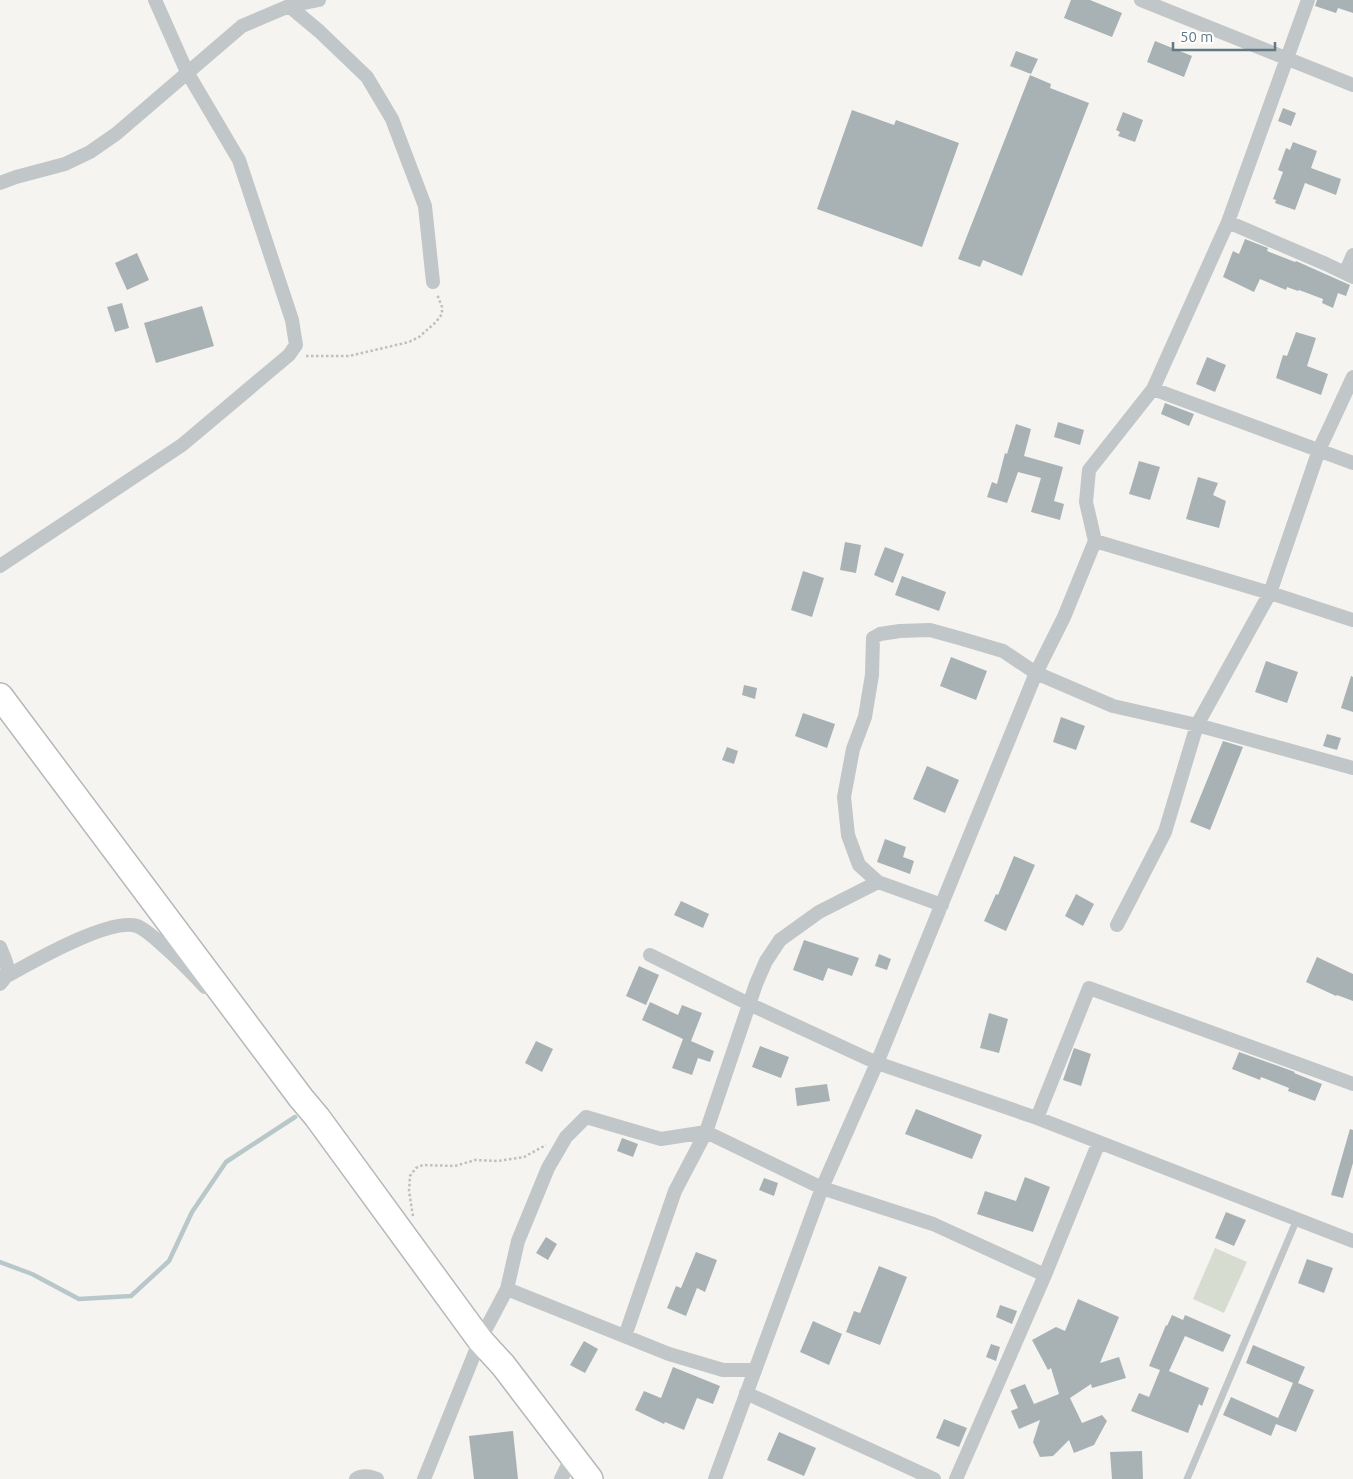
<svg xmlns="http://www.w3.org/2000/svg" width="1353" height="1479" viewBox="0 0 1353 1479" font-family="Ubuntu,sans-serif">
<rect width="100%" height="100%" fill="#f5f4f0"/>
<!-- green -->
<path fill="#d7dcd1" d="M 1215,1248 L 1247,1262 L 1224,1313 L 1193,1299 Z"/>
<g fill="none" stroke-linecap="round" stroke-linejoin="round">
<!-- stream -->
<path stroke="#b8c7c9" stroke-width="4.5" d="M 0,1262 L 32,1274 L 79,1299 L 131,1296 L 169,1261 L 192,1212 L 226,1162 L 295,1117"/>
</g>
<!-- building -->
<path fill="#a8b2b5" d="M 1071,0 L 1090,0 L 1122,13 L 1112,37 L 1064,18 Z
M 1317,0 L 1353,0 L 1353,13 L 1338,8 L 1336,13 L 1315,6 Z
M 1155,41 L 1192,56 L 1184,77 L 1147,62 Z
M 1016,51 L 1038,59 L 1031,74 L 1010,66 Z
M 1030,75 L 1051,84 L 1050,88 L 1089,103 L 1022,276 L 983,260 L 980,267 L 958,259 Z
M 1283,108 L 1296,113 L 1291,126 L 1278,121 Z
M 852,110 L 894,125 L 896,120 L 959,143 L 922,247 L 817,209 Z
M 1123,112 L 1143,120 L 1135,142 L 1118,136 L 1120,132 L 1116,130 Z
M 1293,142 L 1317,151 L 1311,168 L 1341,179 L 1336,195 L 1305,183 L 1295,210 L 1275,203 L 1276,200 L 1273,199 L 1283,172 L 1278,170 L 1286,148 L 1290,150 Z
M 1245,239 L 1268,248 L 1267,251 L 1295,262 L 1296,261 L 1350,285 L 1346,296 L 1338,293 L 1333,308 L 1322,303 L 1323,299 L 1299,290 L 1298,291 L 1287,287 L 1286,290 L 1260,279 L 1254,292 L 1223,277 L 1233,251 L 1239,254 Z
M 137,253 L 149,280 L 127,290 L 115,263 Z
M 122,303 L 129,328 L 115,332 L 107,307 Z
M 202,306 L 214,346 L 156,363 L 144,323 Z
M 1296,332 L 1316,338 L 1307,366 L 1328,374 L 1321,395 L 1276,378 L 1283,355 L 1287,356 Z
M 1207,357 L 1226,365 L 1215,392 L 1196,384 Z
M 1165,403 L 1194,414 L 1189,426 L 1161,414 Z
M 1058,422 L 1084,430 L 1080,445 L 1054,437 Z
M 1016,424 L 1031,429 L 1024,456 L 1063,467 L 1054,501 L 1064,504 L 1060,520 L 1031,512 L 1041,478 L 1018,472 L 1007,503 L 987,497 L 992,482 L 997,484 L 1005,453 L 1007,454 Z
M 1139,461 L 1160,467 L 1150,500 L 1129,494 Z
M 1198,477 L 1218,483 L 1213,495 L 1226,501 L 1219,528 L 1186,519 Z
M 845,542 L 861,545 L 856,573 L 840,570 Z
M 885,547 L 904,554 L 893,583 L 874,575 Z
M 803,571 L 824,578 L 812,617 L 791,610 Z
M 902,576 L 946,592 L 939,611 L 895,595 Z
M 951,657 L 987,671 L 976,700 L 940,686 Z
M 1266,661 L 1298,672 L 1287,703 L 1255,692 Z
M 1351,676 L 1353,677 L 1353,712 L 1341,708 Z
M 744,685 L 757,688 L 755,699 L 742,695 Z
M 803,713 L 835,724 L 827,748 L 795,736 Z
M 1061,717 L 1085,726 L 1076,750 L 1053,742 Z
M 1327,734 L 1341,738 L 1337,750 L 1323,746 Z
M 1223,741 L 1243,747 L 1210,830 L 1190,822 Z
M 727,747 L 738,751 L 734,764 L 722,760 Z
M 927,766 L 959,780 L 945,813 L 913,799 Z
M 885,839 L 906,847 L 903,857 L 914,861 L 910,874 L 877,862 Z
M 1014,856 L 1035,865 L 1006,931 L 984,921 L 996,894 L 998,895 Z
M 1076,894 L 1094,904 L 1083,926 L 1065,916 Z
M 681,901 L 709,914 L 703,928 L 674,915 Z
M 804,940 L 859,958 L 852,976 L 828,968 L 823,981 L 793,970 Z
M 879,954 L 891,959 L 887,970 L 875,966 Z
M 1317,957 L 1353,974 L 1353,1001 L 1337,995 L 1336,996 L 1306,982 Z
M 639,966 L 659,975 L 646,1005 L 626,996 Z
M 650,1002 L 678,1015 L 682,1005 L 702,1013 L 691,1041 L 714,1051 L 710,1062 L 698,1058 L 692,1075 L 672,1068 L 683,1039 L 642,1020 Z
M 989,1013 L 1008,1019 L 999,1053 L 980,1048 Z
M 536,1041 L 553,1049 L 542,1072 L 525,1063 Z
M 760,1046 L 789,1057 L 781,1078 L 752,1067 Z
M 1074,1048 L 1091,1054 L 1081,1086 L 1063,1080 Z
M 1239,1052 L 1295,1072 L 1294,1073 L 1322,1084 L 1315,1101 L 1288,1091 L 1289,1088 L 1261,1077 L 1260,1080 L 1232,1069 Z
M 827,1084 L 830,1101 L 797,1106 L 795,1088 Z
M 916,1109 L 982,1135 L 972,1159 L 905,1134 Z
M 1350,1129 L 1353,1130 L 1353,1163 L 1343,1198 L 1331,1195 Z
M 622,1138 L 638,1144 L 633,1157 L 617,1151 Z
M 1025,1177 L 1050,1187 L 1033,1232 L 977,1214 L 985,1191 L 1016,1201 Z
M 764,1178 L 778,1183 L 774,1196 L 759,1190 Z
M 1226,1212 L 1246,1220 L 1234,1246 L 1215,1238 Z
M 546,1237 L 557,1244 L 548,1260 L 536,1253 Z
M 696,1252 L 717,1260 L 705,1292 L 697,1288 L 686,1316 L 667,1308 L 676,1286 L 681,1288 Z
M 1307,1259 L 1333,1268 L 1324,1293 L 1298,1283 Z
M 879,1266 L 907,1277 L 880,1345 L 846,1332 L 854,1311 L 860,1313 Z
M 1078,1299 L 1119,1317 L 1100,1363 L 1119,1357 L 1126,1378 L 1092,1388 L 1091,1384 L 1070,1398 L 1082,1423 L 1102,1415 L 1107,1421 L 1094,1445 L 1074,1453 L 1069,1440 L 1053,1456 L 1040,1457 L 1033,1442 L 1040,1420 L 1019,1429 L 1011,1411 L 1018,1408 L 1010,1390 L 1025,1384 L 1034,1404 L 1059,1394 L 1051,1368 L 1048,1370 L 1032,1340 L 1056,1327 L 1065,1331 Z
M 1000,1305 L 1017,1311 L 1012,1324 L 996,1317 Z
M 1172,1315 L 1183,1320 L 1185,1315 L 1231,1335 L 1223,1352 L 1185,1336 L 1169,1371 L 1209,1388 L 1202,1406 L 1199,1404 L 1188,1433 L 1131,1411 L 1139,1393 L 1149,1397 L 1160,1370 L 1149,1366 L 1166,1325 L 1167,1326 Z
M 813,1321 L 842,1334 L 829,1365 L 800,1352 Z
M 584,1341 L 598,1349 L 585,1373 L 570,1365 Z
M 991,1344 L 1000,1347 L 996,1361 L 986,1357 Z
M 1253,1345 L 1305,1367 L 1298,1383 L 1314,1390 L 1296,1432 L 1276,1424 L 1271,1436 L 1223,1415 L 1231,1397 L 1278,1418 L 1293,1383 L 1246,1363 Z
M 673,1367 L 720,1386 L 713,1404 L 697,1398 L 684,1430 L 665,1422 L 664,1424 L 635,1410 L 644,1391 L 661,1398 Z
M 944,1419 L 967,1428 L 959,1447 L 936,1438 Z
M 513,1431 L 518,1479 L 474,1479 L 469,1436 Z
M 779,1432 L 816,1448 L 804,1476 L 767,1460 Z
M 1142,1451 L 1143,1479 L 1112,1479 L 1110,1452 Z"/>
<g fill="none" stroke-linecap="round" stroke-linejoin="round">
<!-- highway casing -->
<g stroke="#b4b8ba" stroke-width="28">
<path id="highway" d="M 0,696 L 301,1098 L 317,1117 L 480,1340 L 503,1365 L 590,1479"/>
</g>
<!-- path -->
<path stroke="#bdbfc1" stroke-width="2.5" stroke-dasharray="2.5 2.5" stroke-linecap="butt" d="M 306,356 L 349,356 L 409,342 L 419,337 L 436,322 L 442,314 L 442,307 L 437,294
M 413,1216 L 409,1191 L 410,1176 L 416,1168 L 423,1165 L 455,1166 L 475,1160 L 498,1161 L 524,1157 L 546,1145"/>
<!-- lane -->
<path stroke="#c1c6c8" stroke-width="7" d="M 1187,1479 L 1297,1219"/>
<!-- street -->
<path stroke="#c1c6c8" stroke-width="14" d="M 1141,0 L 1353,85
M 289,6 L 319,31 L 367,77 L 392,119 L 425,206 L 433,282
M 0,183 L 16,177 L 65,164 L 90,152 L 116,134 L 242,26 L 289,6 L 319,0
M 1228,222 L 1326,264 L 1353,277
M 1345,273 L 1353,255
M 1153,389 L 1353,463
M 1095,541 L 1270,593 L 1353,620
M 0,566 L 182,445 L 289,355 L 296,345 L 292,320 L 239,160 L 187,72 L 155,0
M 942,905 L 878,882 L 859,865 L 848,835 L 844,797 L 853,749 L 865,717 L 872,675 L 873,638 L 880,634 L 900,631 L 930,630 L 959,638 L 1003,651 L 1036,673 L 1113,706 L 1197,725 L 1353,768
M 1117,925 L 1165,832 L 1197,725 L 1270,593 L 1319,450 L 1353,377
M 0,947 C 6,963 13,970 0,984
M 650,955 L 749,1004 L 877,1063 L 1037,1118 L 1353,1241
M 7,976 C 32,962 110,917 137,926 C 151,931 193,974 205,987
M 1037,1118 L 1089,988 L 1353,1084
M 507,1289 L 669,1354 L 723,1370 L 755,1370
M 625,1336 L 675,1191 L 706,1132 L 756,984 L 766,961 L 780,940 L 819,912 L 878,882
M 746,1393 L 934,1479
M 356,1479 C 363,1474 370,1476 377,1479
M 424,1479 L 480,1340 L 507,1289 L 518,1241 L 548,1168 L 566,1137 L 586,1117 L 661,1139 L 706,1132 L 822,1188 L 933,1224 L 1045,1275
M 561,1479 L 573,1455
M 715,1479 L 822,1188 L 877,1063 L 1036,673 L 1064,617 L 1095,541 L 1086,502 L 1089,470 L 1153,389 L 1228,222 L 1308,0
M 956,1479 L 1045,1275 L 1099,1142"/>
<!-- highway -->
<use href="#highway" stroke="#fff" stroke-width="25"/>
</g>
<!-- scale -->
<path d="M1173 42v8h102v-8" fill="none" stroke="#627983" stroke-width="2.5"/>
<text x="1180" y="42" font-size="15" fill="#627983" stroke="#ffffff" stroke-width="4" paint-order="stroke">50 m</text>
</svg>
